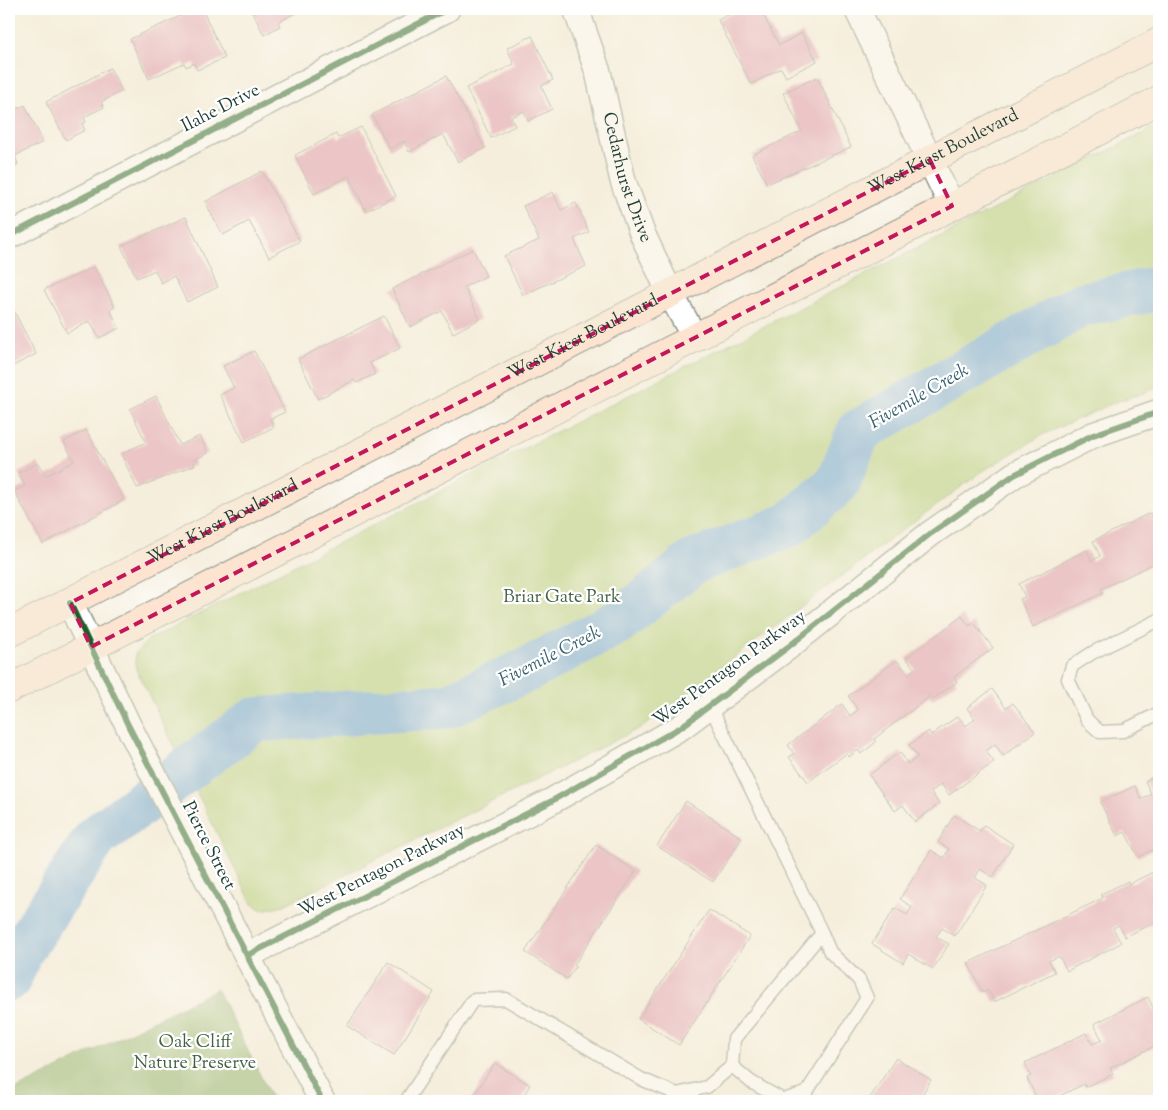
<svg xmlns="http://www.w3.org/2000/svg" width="1168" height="1110" viewBox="0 0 1168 1110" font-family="'Sorts Mill Goudy',serif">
<rect width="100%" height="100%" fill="#fff"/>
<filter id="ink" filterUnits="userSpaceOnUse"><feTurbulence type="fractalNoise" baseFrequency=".02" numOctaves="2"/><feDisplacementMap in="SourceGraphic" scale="10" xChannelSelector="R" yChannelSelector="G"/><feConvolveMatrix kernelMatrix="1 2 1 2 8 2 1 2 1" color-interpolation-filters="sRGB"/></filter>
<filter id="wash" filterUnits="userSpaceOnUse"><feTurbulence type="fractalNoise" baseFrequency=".0096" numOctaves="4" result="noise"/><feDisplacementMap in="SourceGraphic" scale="20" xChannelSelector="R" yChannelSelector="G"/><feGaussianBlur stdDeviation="1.12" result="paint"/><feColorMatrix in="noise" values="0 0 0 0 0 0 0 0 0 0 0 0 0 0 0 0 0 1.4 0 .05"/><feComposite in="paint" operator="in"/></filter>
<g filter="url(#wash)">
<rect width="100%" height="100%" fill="#f6eedd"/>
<!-- green -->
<path fill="#b0cf77" stroke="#688656" d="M 1159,125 L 1159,388 L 1118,401 L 1042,435 L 983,471 L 901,531 L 644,726 L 284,905 L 262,910 L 252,904 L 136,669 L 135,654 L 148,640 Z"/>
<!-- forest -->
<path fill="#8cb268" stroke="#56784e" d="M 217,989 L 273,1101 L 9,1101 L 9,1093 Z"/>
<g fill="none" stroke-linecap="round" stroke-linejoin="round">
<!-- river -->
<path stroke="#63a2d5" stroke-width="45" d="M 9,979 L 21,951 L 96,837 L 254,720 L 447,706 L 527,670 L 618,622 L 693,562 L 789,525 L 838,483 L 859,431 L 1081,305 L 1159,288"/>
</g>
<g id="blocks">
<!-- building -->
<path fill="#df96ae" d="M 196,9 L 202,9 L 225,58 L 197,70 L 194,63 L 186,67 L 184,63 L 149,79 L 130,39 Z
M 251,9 L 304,9 L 278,22 L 280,26 L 264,35 Z
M 740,9 L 760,9 L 779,45 L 802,33 L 817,61 L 786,77 L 781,68 L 751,84 L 718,20 Z
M 532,36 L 553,80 L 541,86 L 552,109 L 528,121 L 524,111 L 511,117 L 515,126 L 491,138 L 466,88 L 514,64 L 507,48 Z
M 110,68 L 122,91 L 101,102 L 104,107 L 84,117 L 86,122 L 82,124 L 85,130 L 66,140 L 46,102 Z
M 446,76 L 485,148 L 458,162 L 443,134 L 409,152 L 404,141 L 390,149 L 372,115 Z
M 817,77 L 851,147 L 767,184 L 752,155 L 802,131 L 783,93 Z
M 9,103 L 13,111 L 25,105 L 43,142 L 15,156 L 18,164 L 9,169 Z
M 361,127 L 396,196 L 366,211 L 349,176 L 314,194 L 295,155 L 336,134 L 338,138 Z
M 262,171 L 300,241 L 269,257 L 249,221 L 223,235 L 205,202 Z
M 553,192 L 561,210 L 576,203 L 589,232 L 574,239 L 586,266 L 523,295 L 504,256 L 539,240 L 523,206 Z
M 186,217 L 218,287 L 187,302 L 174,276 L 161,283 L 155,270 L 137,278 L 121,246 Z
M 473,249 L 486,276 L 464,287 L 480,319 L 453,333 L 442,311 L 410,327 L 392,289 Z
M 94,267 L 115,307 L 110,310 L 119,328 L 99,338 L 90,321 L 67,333 L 44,290 Z
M 11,305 L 36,354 L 13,366 L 9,360 L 9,306 Z
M 384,316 L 400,348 L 370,363 L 375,374 L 356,383 L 354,380 L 318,399 L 298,359 Z
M 254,351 L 285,412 L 270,419 L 274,427 L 244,442 L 220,395 L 234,388 L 223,366 Z
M 156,396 L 180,445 L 200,436 L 208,453 L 193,460 L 195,465 L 137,488 L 121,454 L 146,442 L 130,409 Z
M 86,430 L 124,500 L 43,544 L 14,491 L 25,486 L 18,473 L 38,463 L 46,476 L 74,461 L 64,442 Z
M 1150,513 L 1157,527 L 1159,526 L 1159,561 L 1101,589 L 1103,593 L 1033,627 L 1020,599 L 1025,597 L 1019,584 L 1087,550 L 1092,561 L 1100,556 L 1093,541 Z
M 962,616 L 969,626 L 974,623 L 993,648 L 954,677 L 957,682 L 933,699 L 930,696 L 874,739 L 876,742 L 861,754 L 858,750 L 849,757 L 847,753 L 808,782 L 789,757 L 794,754 L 788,745 L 842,704 L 850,716 L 858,710 L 848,696 L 897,660 L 908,674 L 915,669 L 906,658 Z
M 992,689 L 1006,708 L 1013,703 L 1035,732 L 1003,756 L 995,744 L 986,751 L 994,762 L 949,795 L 941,784 L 931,792 L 939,804 L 915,822 L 903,805 L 895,811 L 869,775 L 900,752 L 908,764 L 918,757 L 909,745 L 929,731 L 931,735 L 958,716 L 966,726 L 975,719 L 967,708 Z
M 1159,774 L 1159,847 L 1138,857 L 1125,832 L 1117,836 L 1100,802 L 1135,786 L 1141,799 L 1151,794 L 1145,781 Z
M 686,801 L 742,838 L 713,882 L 657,846 Z
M 954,815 L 980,831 L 984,825 L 1013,844 L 993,877 L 980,869 L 975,878 L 987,885 L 955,936 L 942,928 L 936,937 L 949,944 L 933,969 L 908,954 L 903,963 L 872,944 L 895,908 L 907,915 L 912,907 L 900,899 L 931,850 L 944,858 L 949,849 L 938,842 Z
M 596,845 L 636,871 L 574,965 L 576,966 L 567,979 L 525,952 Z
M 1159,869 L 1159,920 L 1125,937 L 1119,925 L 1113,928 L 1121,943 L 1067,971 L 1059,956 L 1049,961 L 1055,972 L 994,1002 L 988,990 L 983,993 L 968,963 L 1103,898 L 1101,894 L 1128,881 L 1129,884 Z
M 709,910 L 750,936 L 679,1045 L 638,1019 Z
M 388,962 L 434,992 L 394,1055 L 347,1026 Z
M 1148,997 L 1155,1012 L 1159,1009 L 1159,1044 L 1110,1068 L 1113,1074 L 1085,1087 L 1084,1084 L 1049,1101 L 1038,1101 L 1027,1078 L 1031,1076 L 1025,1063 L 1086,1033 L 1092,1044 L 1102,1040 L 1094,1024 Z
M 896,1058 L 931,1080 L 918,1101 L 868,1101 Z
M 495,1063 L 530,1085 L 520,1101 L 470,1101 Z"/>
</g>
</g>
<g filter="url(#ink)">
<use href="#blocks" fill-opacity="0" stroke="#8a9688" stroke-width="1"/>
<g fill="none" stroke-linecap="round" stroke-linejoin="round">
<!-- service casing -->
<g stroke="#8a9688" stroke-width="15">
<path id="service" d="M 1159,620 L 1092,653 L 1072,666 L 1068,679 L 1087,720 L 1100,732 L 1123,731 L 1159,713
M 710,706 L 822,933 L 830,952 L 859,980 L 867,998 L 806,1093 L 783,1100 L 751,1082 L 732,1066 L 734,1039 L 822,933
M 406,1101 L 473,1000 L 506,999 L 641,1079 L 677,1094 L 707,1087 L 732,1066"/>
</g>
<!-- minor casing -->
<g stroke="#8a9688" stroke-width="28">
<g id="minor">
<path id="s1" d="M 576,9 L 598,72 L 623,181 L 642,233 L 670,293 L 695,338"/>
<path d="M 857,9 L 952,206"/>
<path d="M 9,236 L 447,9"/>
<path d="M 70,603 L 128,725 L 322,1101"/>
<path d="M 248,955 L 550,802 L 681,727 L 788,647 L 930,534 L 1014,475 L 1093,435 L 1159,412"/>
</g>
</g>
<!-- secondary casing -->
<g stroke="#8a9688" stroke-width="30">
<g id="secondary">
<path id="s2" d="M 9,633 L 1159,42"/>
<path d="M 9,689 L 1159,100"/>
</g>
</g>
<!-- service -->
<use href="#service" stroke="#fff" stroke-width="12"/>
<!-- minor -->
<use href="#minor" stroke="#fff" stroke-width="25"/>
<!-- secondary -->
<use href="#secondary" stroke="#fde4d1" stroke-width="28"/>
<!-- cycleway casing -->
<g stroke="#fff" stroke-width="9">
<path id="cycleway" d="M 9,236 L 447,9
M 70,603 L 128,725 L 322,1101
M 248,955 L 550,802 L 681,727 L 788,647 L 930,534 L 1014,475 L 1093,435 L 1159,412"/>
</g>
<!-- cycleway -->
<use href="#cycleway" stroke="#1b5e20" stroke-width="6"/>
</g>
</g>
<!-- marked area -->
<path d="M0 0H1168V1110H0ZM 930,160 L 952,206 L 91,647 L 70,603 Z" fill="#f6eedd" fill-opacity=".55" fill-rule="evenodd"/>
<path fill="none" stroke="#c2185b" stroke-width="4" stroke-dasharray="10 6" stroke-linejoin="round" d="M 930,160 L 952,206 L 91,647 L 70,603 Z"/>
<g text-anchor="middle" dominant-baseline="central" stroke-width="4.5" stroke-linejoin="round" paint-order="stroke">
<!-- street labels -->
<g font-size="18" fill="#1f3d34" stroke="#fff">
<text transform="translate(221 109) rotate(-27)">Ilahe Drive</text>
<text stroke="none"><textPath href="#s2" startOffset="1051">West Kiest Boulevard</textPath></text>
<text stroke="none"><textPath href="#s1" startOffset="176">Cedarhurst Drive</textPath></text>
<text stroke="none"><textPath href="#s2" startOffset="646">West Kiest Boulevard</textPath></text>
<text stroke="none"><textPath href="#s2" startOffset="241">West Kiest Boulevard</textPath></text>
<text transform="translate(730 669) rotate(-36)">West Pentagon Parkway</text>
<text transform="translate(208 846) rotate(63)">Pierce Street</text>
<text transform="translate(382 871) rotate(-27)">West Pentagon Parkway</text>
</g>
<!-- park labels -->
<g font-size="18" fill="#436245" stroke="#fff">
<text x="562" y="598">Briar Gate Park</text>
<text x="195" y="1043">Oak Cliff<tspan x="195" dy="21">Nature Preserve</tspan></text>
</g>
<!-- water labels -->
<g font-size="19" font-style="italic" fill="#37606c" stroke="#fff">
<text transform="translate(919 397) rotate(-30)">Fivemile Creek</text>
<text transform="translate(550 657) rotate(-27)">Fivemile Creek</text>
</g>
</g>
<!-- margin -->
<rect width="1168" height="1110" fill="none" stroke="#fff" stroke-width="30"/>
</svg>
